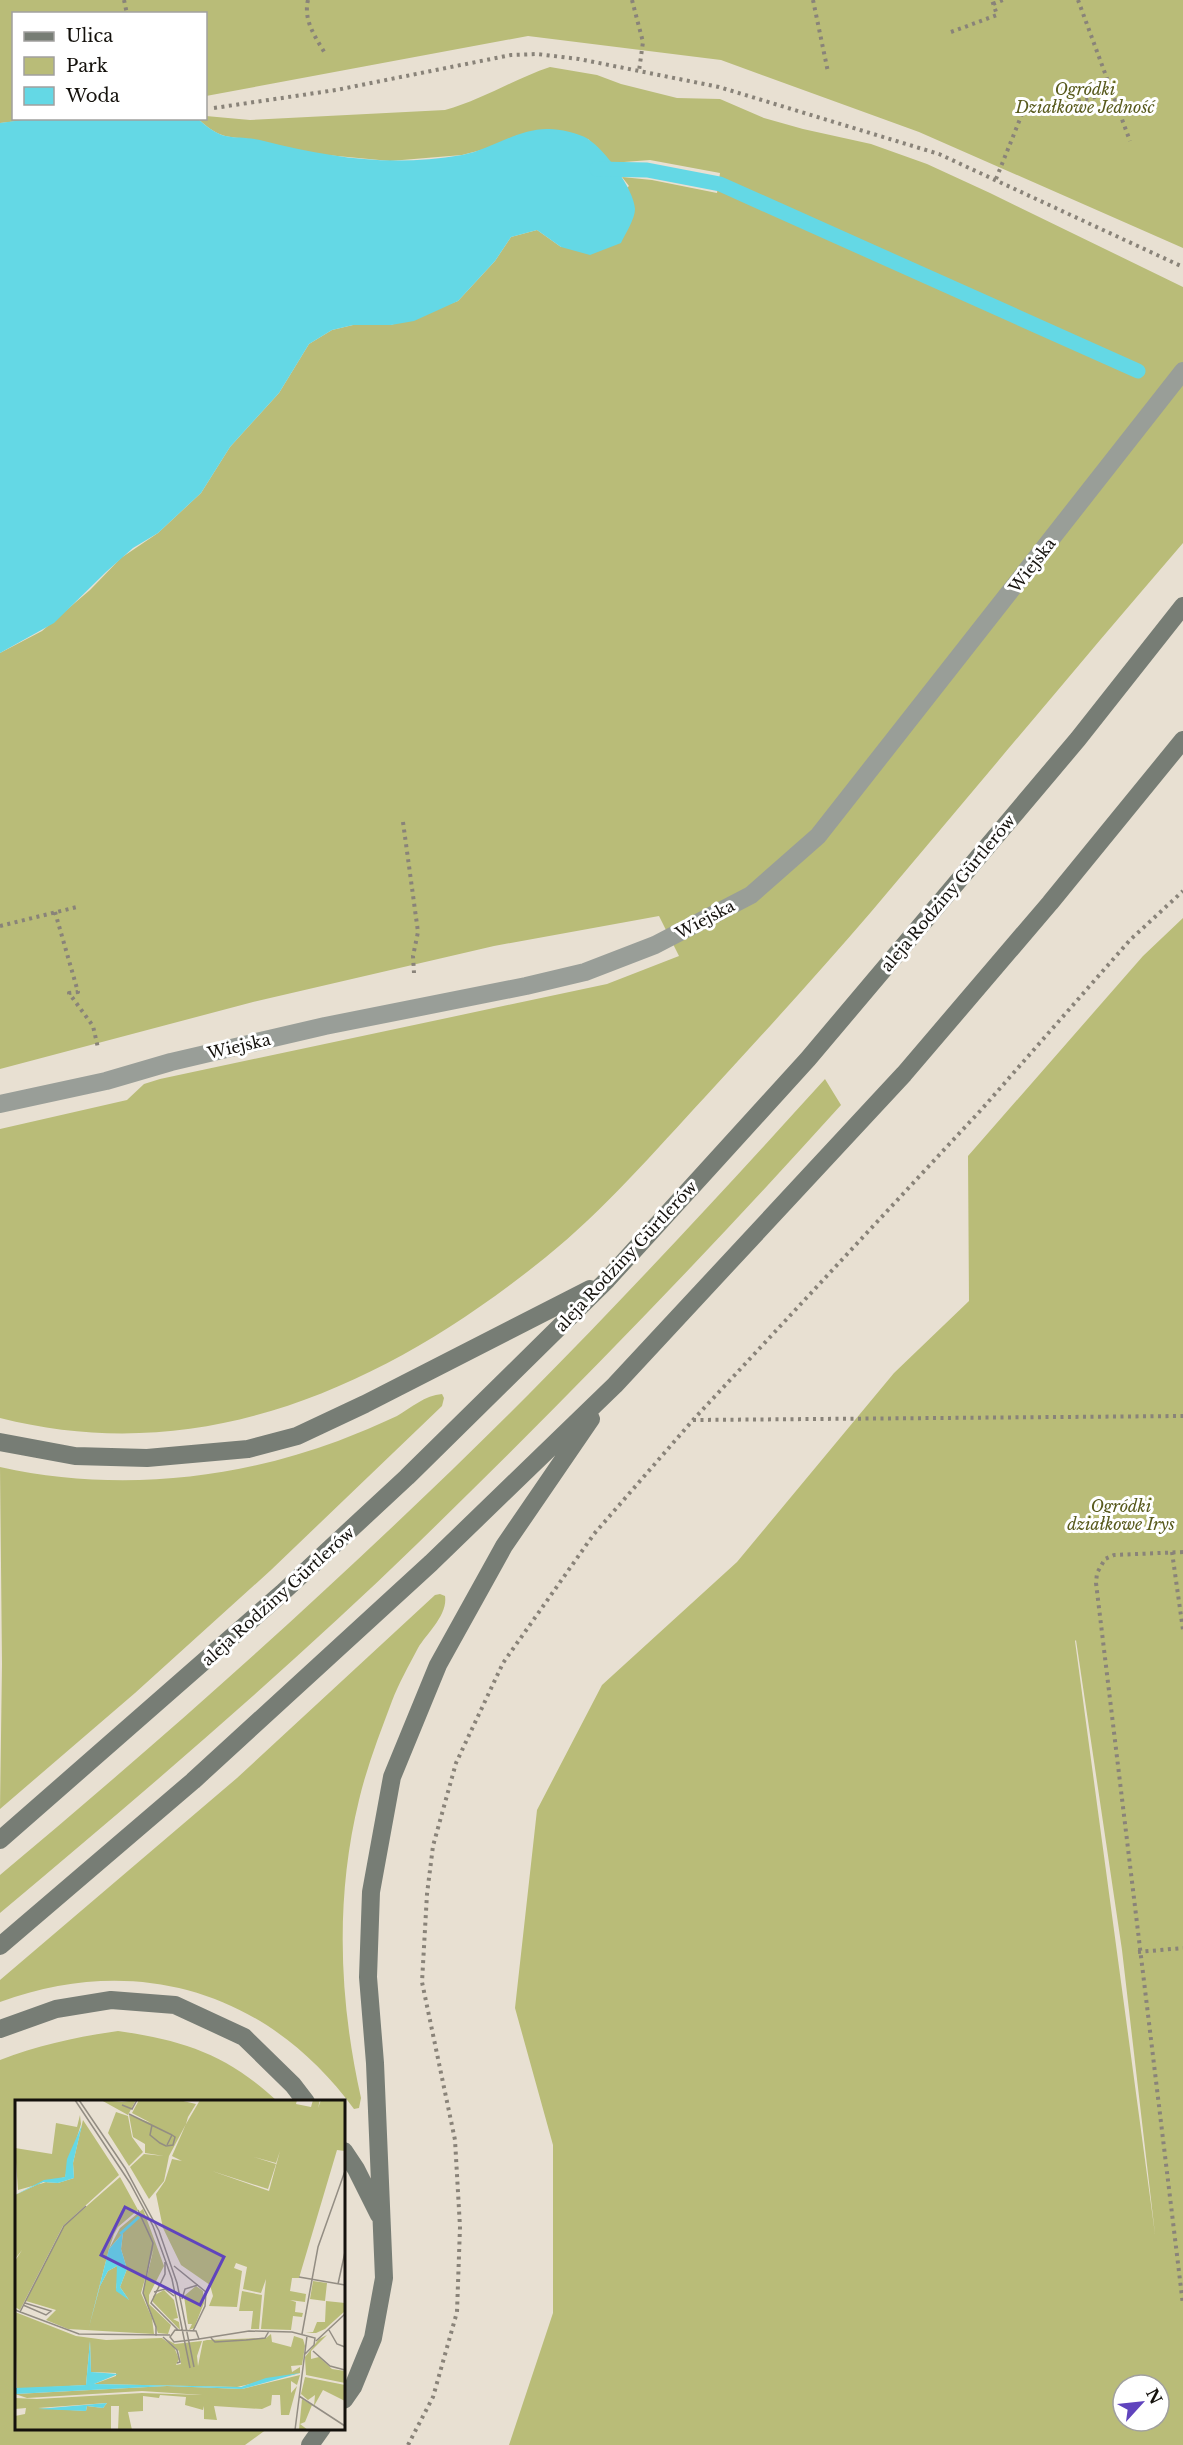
<svg xmlns="http://www.w3.org/2000/svg" width="1183" height="2445" viewBox="0 0 1183 2445" font-family="'Libre Baskerville',serif">
<rect width="100%" height="100%" fill="#e8e0d2"/>
<!-- green -->
<path fill="#b9bc78" fill-rule="evenodd" d="M 0,0 L 1183,0 L 1183,248 L 919,132 L 721,60 L 528,36 L 206,96 L 206,14 L 14,14 L 14,118 L 38,119 L 0,123 Z
M 550,67 L 597,75 L 621,84 L 677,98 L 720,99 L 764,118 L 803,129 L 871,144 L 927,164 L 990,193 L 1183,287 L 1183,543 C 1078,665 975,789 871,912 C 817,975 761,1036 705,1097 C 654,1152 604,1210 546,1257 C 389,1384 205,1470 0,1418 L 0,1129 L 127,1100 L 144,1084 L 160,1079 L 607,984 L 679,956 L 659,916 L 494,946 L 253,1002 L 0,1069 L 0,653 L 42,631 L 90,590 L 121,558 L 158,533 L 201,493 L 230,447 L 279,393 L 309,344 L 332,330 L 353,325 L 391,325 L 458,301 L 495,261 L 511,237 L 537,230 L 561,247 L 629,186 L 622,177 L 652,180 L 717,193 L 720,173 L 650,160 L 611,163 L 588,139 L 518,135 L 493,147 L 462,155 L 390,161 L 316,154 L 243,138 C 222,138 213,132 198,119 L 206,118 L 206,116 L 250,120 L 445,110 C 482,100 514,79 550,67 Z
M 1183,918 L 1183,2445 L 509,2445 L 553,2313 L 553,2145 L 515,2008 L 537,1810 L 602,1685 L 737,1562 L 894,1373 L 969,1301 L 968,1156 L 1143,956 ZM 1076,1640 L 1122,1950 L 1155,2234 L 1075,1641 ZM 1123,2385 L 1159,2385 L 1159,2421 L 1123,2421 Z
M 825,1079 L 841,1105 C 705,1256 563,1402 417,1544 C 284,1673 142,1794 0,1913 L 0,1875 C 183,1722 360,1563 529,1394 C 630,1292 728,1186 825,1079 Z
M 442,1394 L 444,1398 L 442,1406 L 271,1570 L 135,1693 L 0,1809 L 2,1664 L 0,1467 C 113,1492 230,1481 338,1441 C 358,1433 378,1425 397,1416 C 411,1408 425,1395 442,1394 Z
M 440,1594 L 445,1596 C 448,1615 427,1633 418,1648 C 409,1665 399,1683 392,1701 C 380,1733 367,1766 359,1800 C 335,1898 339,2000 361,2098 L 359,2108 L 354,2109 C 268,1991 136,1952 0,2002 L 0,1980 L 237,1778 L 435,1595 Z
M 118,2031 C 183,2040 228,2055 277,2101 L 16,2102 L 16,2428 L 267,2429 L 245,2445 L 0,2445 L 0,2060 C 38,2045 77,2037 118,2031 Z"/>
<!-- water -->
<path fill="#64d8e5" d="M 37,118 L 198,119 C 227,145 231,133 264,141 C 332,158 391,167 462,155 C 491,150 518,128 549,129 C 559,129 579,133 588,139 C 605,150 634,189 635,209 C 635,219 625,234 621,243 L 590,255 L 561,247 L 537,230 L 511,237 L 495,261 L 458,301 L 414,321 L 391,325 L 353,325 L 332,330 L 309,344 L 279,393 L 230,447 L 201,493 L 158,533 L 133,548 L 106,572 L 54,623 L 0,653 L 0,123 Z"/>
<g fill="none" stroke-linecap="round" stroke-linejoin="round">
<!-- stream -->
<path stroke="#64d8e5" stroke-width="15" d="M 597,169 L 647,170 L 720,184 L 1138,371"/>
<!-- path -->
<path stroke="#898379" stroke-width="4" stroke-dasharray="3 4.5" stroke-linecap="butt" d="M 124,0 L 127,14
M 308,0 C 303,21 316,38 326,55
M 632,0 L 643,42 L 639,71
M 813,0 L 828,72
M 1078,0 L 1130,141
M 993,4 L 1003,0
M 951,32 L 997,15 L 992,0
M 214,108 L 336,90 L 511,55 L 537,54 L 579,59 L 719,87 L 939,154 L 1183,267
M 996,179 L 1022,114 L 1112,93
M 403,822 L 418,932 L 413,956 L 414,973
M 55,912 L 78,992 L 69,993 L 93,1026 L 98,1048
M 0,926 L 77,907
M 693,1420 L 1183,1416
M 1172,1552 L 1183,1630
M 1183,1552 L 1114,1555 L 1105,1559 L 1097,1573 L 1096,1583 L 1183,2305
M 1138,1952 L 1183,1948
M 408,2445 L 433,2397 L 457,2312 L 460,2227 L 455,2140 L 422,1982 L 427,1894 L 433,1846 L 456,1763 L 503,1663 L 594,1534 L 693,1420 L 981,1110 L 1130,940 L 1183,891"/>
<!-- street -->
<path stroke="#999e98" stroke-width="18" d="M 0,1104 L 106,1081 L 171,1062 L 325,1026 L 526,986 L 585,972 L 655,945 L 751,895 L 818,836 L 1183,371"/>
<!-- secondary -->
<path stroke="#777d75" stroke-width="18" d="M 0,1442 L 75,1456 L 147,1458 L 248,1449 L 297,1436 L 365,1404 L 590,1289
M 0,1840 L 282,1593 L 407,1477 L 607,1280 L 808,1059 L 1078,739 L 1183,606
M 0,1946 L 193,1781 L 431,1563 L 615,1385 L 904,1074 L 1050,903 L 1183,740
M 0,2029 L 56,2009 L 111,2000 L 175,2005 L 244,2037 L 293,2085 L 306,2102
M 344,2151 L 356,2169 L 379,2215
M 344,2400 L 353,2387 L 373,2338 L 384,2278 L 375,2063 L 368,1977 L 371,1892 L 392,1777 L 438,1665 L 504,1546 L 591,1419
M 310,2445 L 322,2428"/>
</g>
<g text-anchor="middle" dominant-baseline="central" stroke-width="6" stroke-linejoin="round" paint-order="stroke">
<!-- park labels -->
<g font-size="16" font-style="italic" fill="#585a1d" stroke="#fff">
<text x="1085" y="89">Ogródki<tspan x="1085" dy="18">Działkowe Jedność</tspan></text>
<text x="1121" y="1506">Ogródki<tspan x="1121" dy="18">działkowe Irys</tspan></text>
</g>
<!-- street labels -->
<g font-size="16" fill="#14110c" stroke="#fff">
<text transform="translate(1032 565) rotate(-52)">Wiejska</text>
<text transform="translate(948 893) rotate(-50)">aleja Rodziny Gürtlerów</text>
<text transform="translate(705 919) rotate(-28)">Wiejska</text>
<text transform="translate(239 1046) rotate(-13)">Wiejska</text>
<text transform="translate(626 1256) rotate(-47)">aleja Rodziny Gürtlerów</text>
<text transform="translate(278 1596) rotate(-42)">aleja Rodziny Gürtlerów</text>
</g>
</g>
<!-- overview -->
<g transform="translate(15 2100)">
<rect width="330" height="330" fill="#e8e0d2"/>
<path d="M 86,0 L 107,2 L 121,0 L 113,15 ZM 124,0 L 164,0 L 181,4 L 173,17 L 171,24 L 185,0 L 282,0 L 281,4 L 296,7 L 298,0 L 305,0 L 303,8 L 306,0 L 330,0 L 330,51 L 322,50 L 284,178 L 277,178 L 275,191 L 291,194 L 290,202 L 275,200 L 281,202 L 280,212 L 288,213 L 287,217 L 278,216 L 276,230 L 246,229 L 251,179 L 246,193 L 228,189 L 232,167 L 221,163 L 219,168 L 227,171 L 222,207 L 194,206 L 198,196 L 195,185 L 166,165 L 148,128 L 141,94 L 150,81 L 157,59 L 167,61 L 157,56 L 171,24 L 154,56 L 149,81 L 134,99 L 115,67 L 129,54 L 149,56 L 130,53 L 130,44 L 118,37 L 114,15 L 136,23 L 117,13 ZM 265,51 L 254,91 L 197,71 L 253,89 L 261,64 L 239,57 L 261,63 ZM 101,12 L 113,16 L 117,37 L 128,52 L 114,66 L 93,33 ZM 65,15 L 66,24 L 50,77 L 3,90 L 0,48 L 37,54 L 41,23 L 62,27 ZM 68,20 L 104,75 L 48,126 L 5,210 L 0,207 L 0,161 L 7,150 L 0,159 L 0,95 L 28,82 L 43,83 L 59,78 L 58,63 ZM 105,77 L 123,110 L 103,127 L 99,134 L 94,149 L 105,128 L 128,109 L 149,166 L 134,195 L 134,204 L 156,225 L 153,234 L 143,233 L 128,193 L 139,147 L 126,193 L 137,218 L 139,234 L 53,229 L 31,220 L 41,210 L 11,201 L 49,126 ZM 108,133 L 106,149 L 112,169 L 105,187 L 114,200 L 101,188 L 105,165 L 102,166 L 93,171 L 85,186 L 74,227 L 94,149 ZM 298,181 L 312,183 L 310,201 L 295,199 ZM 181,186 L 188,191 L 189,203 L 179,228 L 174,230 L 177,224 L 173,224 L 169,196 ZM 149,190 L 159,200 L 163,218 L 158,219 L 164,222 L 165,230 L 138,202 L 138,196 ZM 227,191 L 247,195 L 244,229 L 236,229 L 238,211 L 224,211 ZM 311,201 L 330,203 L 330,211 L 310,229 L 301,233 L 291,233 L 298,232 L 302,222 L 310,222 ZM 0,212 L 61,236 L 91,240 L 147,238 L 159,247 L 164,259 L 161,265 L 166,264 L 164,251 L 151,239 L 160,244 L 187,241 L 182,256 L 183,266 L 188,241 L 192,240 L 251,238 L 256,234 L 257,242 L 276,247 L 279,236 L 288,239 L 290,246 L 287,265 L 276,266 L 277,272 L 285,267 L 285,273 L 222,287 L 79,284 L 101,276 L 101,273 L 76,272 L 75,241 L 71,285 L 2,289 ZM 312,235 L 296,251 L 296,259 L 304,257 L 317,269 L 330,271 L 330,283 L 291,275 L 290,257 L 304,239 ZM 285,275 L 282,285 L 276,281 L 276,293 L 282,286 L 274,315 L 266,315 L 265,295 L 257,295 L 256,305 L 247,309 L 199,306 L 202,320 L 189,319 L 189,306 L 188,310 L 170,305 L 171,297 L 145,295 L 144,298 L 128,296 L 128,311 L 113,312 L 117,330 L 103,330 L 104,306 L 96,306 L 96,330 L 0,330 L 0,316 L 10,314 L 11,308 L 0,309 L 0,298 L 22,299 L 127,293 L 187,295 L 127,291 L 12,298 L 0,294 L 152,286 L 227,289 ZM 92,303 L 88,308 L 72,306 L 71,311 L 23,308 ZM 290,277 L 330,285 L 330,301 L 308,290 L 299,306 L 300,295 L 293,300 L 286,294 ZM 287,299 L 297,305 L 290,322 L 285,324 L 293,330 L 284,330 Z" fill="#b9bc78" fill-rule="evenodd"/>
<path d="M 67,25 L 58,63 L 59,78 L 43,83 L 28,82 L 0,95 L 29,80 L 50,77 L 52,59 ZM 108,133 L 106,149 L 112,169 L 105,187 L 114,200 L 101,191 L 102,166 L 93,171 L 85,186 L 74,227 L 94,149 ZM 75,241 L 76,272 L 103,274 L 79,284 L 226,287 L 251,278 L 285,273 L 227,289 L 152,286 L 0,294 L 0,288 L 71,285 ZM 92,303 L 88,308 L 72,306 L 71,311 L 23,309 Z" fill="#64d8e5"/>
<path fill="none" stroke="#64d8e5" stroke-width="3" d="M 105,134 L 124,117"/>
<path fill="none" stroke="#938d83" stroke-width="1.5" d="M 60,0 L 115,83 L 138,126 L 157,179 L 175,268M 64,0 L 110,68 L 144,131 L 162,183 L 179,267M 107,5 L 117,9 L 122,0M 114,14 L 157,35M 137,25 L 135,35 L 145,43 L 151,46 L 158,45 L 160,37 L 157,35 L 152,45M 123,110 L 138,143 L 128,193 L 141,227 L 141,236M 150,162 L 150,174 L 136,203 L 163,230M 159,166 L 191,192 L 190,206 L 178,231M 284,177 L 330,185M 323,184 L 330,152M 139,192 L 150,189 L 159,196M 167,199 L 170,189 L 183,185M 8,205 L 31,215 L 36,211 L 10,203M 0,210 L 64,234 L 155,235M 5,212 L 49,126 L 71,106M 160,230 L 181,231 L 184,239 L 159,242 L 155,237 ZM 314,230 L 322,244 L 330,247M 287,234 L 303,147 L 330,71M 148,237 L 162,250 L 165,262 L 162,263M 196,238 L 200,242 L 231,240 L 250,238 L 254,231M 184,239 L 234,231 L 277,232 L 300,238 L 299,245 L 289,255M 301,241 L 330,214M 298,251 L 315,266 L 330,270M 284,296 L 330,326M 124,330 L 165,330M 280,330 L 292,236"/>
<path fill="#6044bd" fill-opacity="0.15" stroke="#6044bd" stroke-width="3" d="M 110,107 L 209,157 L 185,205 L 86,155 Z"/>
<rect width="330" height="330" fill="none" stroke="#14110c" stroke-width="3"/>
</g>
<!-- legend -->
<rect x="12" y="12" width="195" height="108" fill="#ffffff" stroke="#a1a09e" stroke-width="1.5"/>
<rect x="24" y="32" width="30" height="9" fill="#777d75" stroke="#a1a09e" stroke-width="1.5"/>
<text x="66" y="42" font-size="18" fill="#14110c">Ulica</text>
<rect x="24" y="57" width="30" height="18" fill="#b9bc78" stroke="#a1a09e" stroke-width="1.5"/>
<text x="66" y="72" font-size="18" fill="#14110c">Park</text>
<rect x="24" y="87" width="30" height="18" fill="#64d8e5" stroke="#a1a09e" stroke-width="1.5"/>
<text x="66" y="102" font-size="18" fill="#14110c">Woda</text>
<!-- north arrow -->
<g transform="translate(1141 2403) rotate(63)"><circle r="28" fill="#ffffff" stroke="#a1a09e" stroke-width="1.5"/>
<path d="M0-4.5L10 22L0 15L-10 22Z" fill="#6044bd"/>
<text y="-9" font-size="16" font-weight="bold" text-anchor="middle" fill="#14110c">N</text>
</g>
</svg>
